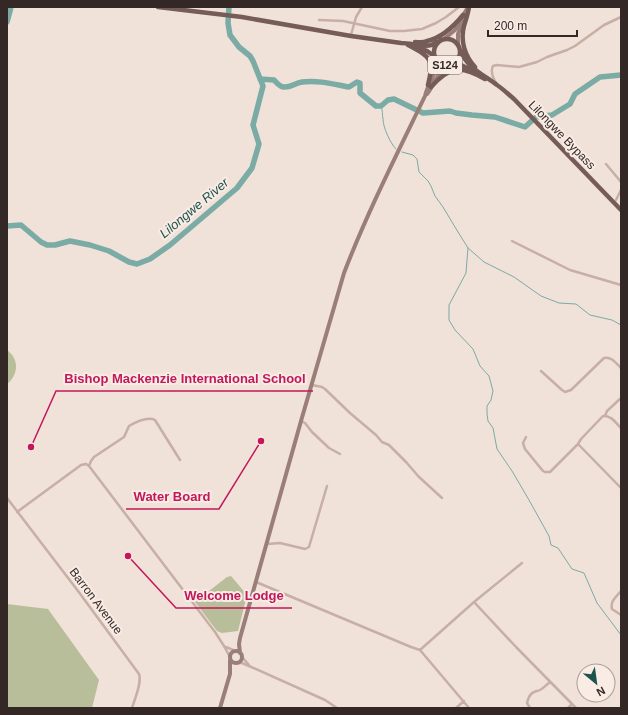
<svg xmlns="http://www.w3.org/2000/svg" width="628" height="715" viewBox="0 0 628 715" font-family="Helvetica,sans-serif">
<rect width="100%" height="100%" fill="#f0e1d9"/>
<!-- green -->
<path fill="#b8be9a" d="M 7,350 C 19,359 19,374 7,384 Z
M 231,576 L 247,595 L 238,631 L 222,633 L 217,631 L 195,602 L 227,577 Z
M 7,604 L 48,609 L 99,680 L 92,708 L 7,708 Z"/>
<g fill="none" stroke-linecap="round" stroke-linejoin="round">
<!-- stream -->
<path stroke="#7aaba4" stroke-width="1" d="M 381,106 C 383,111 382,114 383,119 C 383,127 390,143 396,149
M 402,152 L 413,155 L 417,159 L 419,172 L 428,181 L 431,186 L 435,196 L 443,207 L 458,232 L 468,248 L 484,262 L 514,277 L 541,296 L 559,303 L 576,304 L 590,315 L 612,320 L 621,325
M 468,248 L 467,260 L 466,273 L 449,305 L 449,320 L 455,330 L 473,349 L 480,366 L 489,376 L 493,391 L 491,400 L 487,406 L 487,414 L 488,421 L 493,428 L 497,449 L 512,471 L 529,500 L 549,536 L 551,545 L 558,548 L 572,569 L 584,573 L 597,603 L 621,635"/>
<!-- river -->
<path stroke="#7aaba4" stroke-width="5.5" d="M 7,22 L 11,7
M 260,79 L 274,80 C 277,83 280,87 284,87 C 290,88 295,83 302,82 C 318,80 333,84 349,87 L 357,82 L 360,83 L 360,93 L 376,106 L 381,106 L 388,100 L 394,99 L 423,113 L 450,111 L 456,113 L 472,115 L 495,117 L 525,127 L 536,117 L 552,115 L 570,104 L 575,94 L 600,77 L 621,75
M 7,226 L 21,225 L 41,242 L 47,245 L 55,245 L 70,241 L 90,245 L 109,251 L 129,262 L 137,264 L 150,259 L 170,245 L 237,188 L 252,168 L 259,144 L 253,125 L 263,86 L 253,61 L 250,56 L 239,47 L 230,35 L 228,23 L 229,7"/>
<!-- minor -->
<path stroke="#c7afa6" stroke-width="2.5" d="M 319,20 L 343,21 L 390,31 L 404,31 L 422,29 L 436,23 L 446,17 L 459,7
M 351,35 L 356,17 L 362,7
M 496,83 C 493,78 490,72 493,66 L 497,65 L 519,67 L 537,62 L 547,57 L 567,50 L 575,46 L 604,25 L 621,17
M 606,164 L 621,182
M 616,200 L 621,190
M 512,241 L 570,270 L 621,285
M 541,371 L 562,390 L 565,392 L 571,390 L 604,358 C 611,356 616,363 621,368
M 312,385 L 322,387 L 325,389 L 350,413 L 376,435 L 382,442 L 389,445 L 406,462 L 419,477 L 442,498
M 605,416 L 607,411 L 621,398
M 301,421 L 305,423 L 312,432 L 329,448 L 340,454
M 526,437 L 523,443 L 525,449 L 543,471 L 545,472 L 550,472 L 578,444 L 581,439 L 603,416 C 611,415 616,423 621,428
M 578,444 L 621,488
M 89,466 L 91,461 L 94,457 L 124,437 L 129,426 C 136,422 147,416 155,420 L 180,460
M 7,498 L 78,591 L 139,674 C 142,683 135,698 132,708
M 17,512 L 81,465 L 86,464 L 89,466 L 215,632 L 224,646 L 230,657
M 267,544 L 280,543 L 305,549 L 309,547 L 327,486
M 256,582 L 411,647 L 420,650 L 469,708
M 621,591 C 616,597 610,601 612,609 L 621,615
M 474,602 L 522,563
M 226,647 L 233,650
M 420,650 L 474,602 L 516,647 L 576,708
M 242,657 L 249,665
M 238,663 L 242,663 L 249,666 L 325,700 L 337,708
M 456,708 L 464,701
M 530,708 L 527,703 C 528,699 529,694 534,692 C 536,691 538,691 540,690 C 544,688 547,684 550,682
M 568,708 L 572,704"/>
<!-- secondary -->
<path stroke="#9a7e78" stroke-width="4" d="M 444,39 L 455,30 L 468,7
M 458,44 L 458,34 L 465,17
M 427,94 C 435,84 436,74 447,65
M230 657a6 6 0 1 1 12 0a6 6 0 1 1-12 0Z
M 240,653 L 239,644 L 240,638 L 301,421 L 344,273 C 367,213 397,154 425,96 C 428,83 437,73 437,60
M 220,708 L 230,674 L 230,660"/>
<!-- primary -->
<path stroke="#755c58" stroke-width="4.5" d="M 158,7 L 242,17 L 351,36 L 401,43 C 415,43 425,50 438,42
M 469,7 C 468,14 466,19 464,26 C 460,41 465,56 475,67
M434 52a13 13 0 1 1 26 0a13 13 0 1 1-26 0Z
M 415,42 C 419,42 423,43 427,41 C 441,38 454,26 463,15
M 408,45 C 432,58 434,59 428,85
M 418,48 L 427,51 L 434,56
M 461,51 C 466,67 484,75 497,85 C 503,89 508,94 514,99 L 621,210
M 452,64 L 461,65 L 473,71
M 431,87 C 450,66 461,65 485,79"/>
</g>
<g text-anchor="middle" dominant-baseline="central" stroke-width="4" stroke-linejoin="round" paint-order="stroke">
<!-- shield labels -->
<rect fill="#f8ece5" stroke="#6e635f" stroke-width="1" x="428" y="56" width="34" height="18" rx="3"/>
<g font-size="11" font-weight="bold" fill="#332826">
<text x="445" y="65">S124</text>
</g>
<!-- street labels -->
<g font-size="12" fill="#332826" stroke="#f8ece5">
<text transform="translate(562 135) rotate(46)">Lilongwe Bypass</text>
<text transform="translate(96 601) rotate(53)">Barron Avenue</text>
</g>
<!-- water labels -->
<g font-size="13" font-style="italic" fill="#1e524c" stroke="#f8ece5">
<text transform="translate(194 208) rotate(-40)">Lilongwe River</text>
</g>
</g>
<!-- callouts -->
<path fill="none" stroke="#c2185b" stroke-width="1.5" d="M31 447L56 391H313M261 441L219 509H126M128 556L176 608H292"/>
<g fill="#c2185b" stroke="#f8ece5" stroke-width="1.5">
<circle cx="31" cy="447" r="4"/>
<circle cx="261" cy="441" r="4"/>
<circle cx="128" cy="556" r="4"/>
</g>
<g font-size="13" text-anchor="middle" font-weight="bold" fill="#c2185b" stroke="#f8ece5" stroke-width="4" stroke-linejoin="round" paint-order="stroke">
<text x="185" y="383">Bishop Mackenzie International School</text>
<text x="172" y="501">Water Board</text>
<text x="234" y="600">Welcome Lodge</text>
</g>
<!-- border -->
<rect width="628" height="715" fill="none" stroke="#332826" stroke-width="16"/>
<!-- north arrow -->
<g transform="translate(596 683) rotate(151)"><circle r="19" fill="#f8ece5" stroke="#a99e99"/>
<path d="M0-3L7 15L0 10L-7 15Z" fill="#1e524c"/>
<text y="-6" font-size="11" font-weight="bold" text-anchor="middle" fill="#332826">N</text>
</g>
<!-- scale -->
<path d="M488 30v6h89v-6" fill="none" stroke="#332826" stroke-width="2"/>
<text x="494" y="30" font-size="12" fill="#332826" stroke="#f8ece5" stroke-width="3" paint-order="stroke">200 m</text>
</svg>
